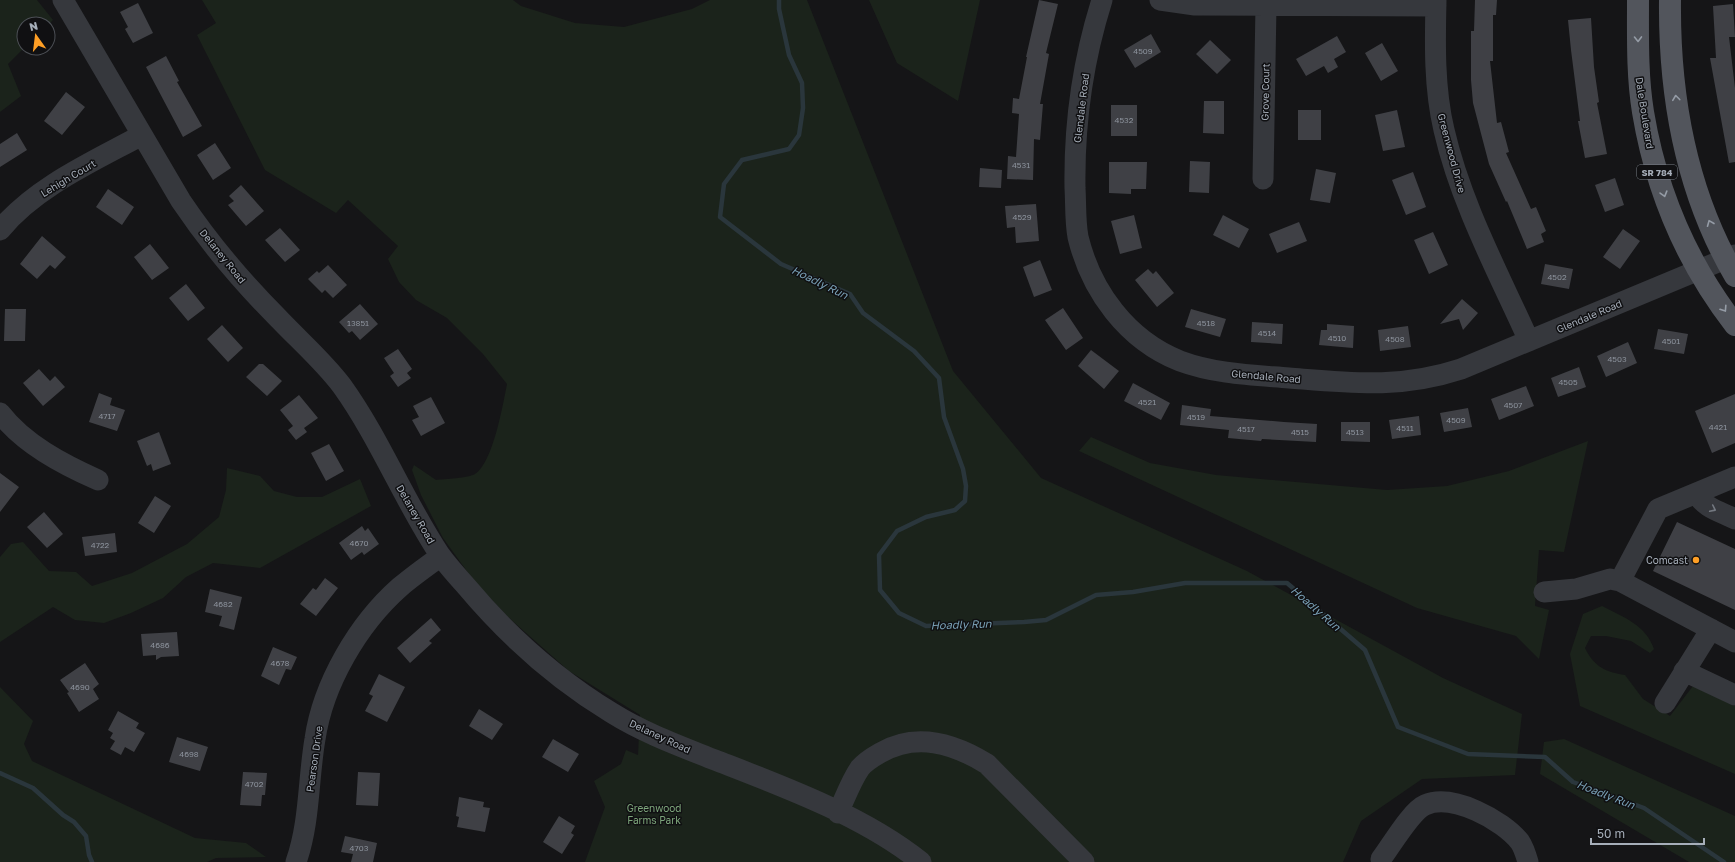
<svg xmlns="http://www.w3.org/2000/svg" width="1735" height="862" viewBox="0 0 1735 862" font-family="'Golos Text',sans-serif">
<rect width="100%" height="100%" fill="#151517"/>
<!-- green -->
<path fill="#1b231b" d="M 0,0 L 37,0 L 53,20 L 48,25 L 24,24 L 24,48 L 8,64 L 21,96 L 0,112 Z
M 202,0 L 513,0 L 521,6 L 575,23 L 624,27 L 692,9 L 710,0 L 807,0 L 953,371 L 1041,478 L 1247,571 L 1443,678 L 1522,714 L 1515,775 L 1422,779 L 1361,821 L 1343,862 L 585,862 L 605,807 L 594,781 L 621,764 L 626,750 L 638,755 L 640,715 L 569,671 L 508,617 L 474,581 L 443,538 L 421,495 L 412,470 L 414,465 L 436,480 C 444,479 469,478 475,474 C 493,463 503,404 507,384 L 483,354 L 447,318 L 416,300 L 399,282 L 388,259 L 398,246 L 348,200 L 336,213 L 265,170 L 197,35 L 216,23 Z
M 869,0 L 980,0 L 958,101 L 897,63 Z
M 1091,437 L 1150,463 L 1216,475 L 1387,490 L 1447,486 L 1509,471 L 1588,441 L 1564,552 L 1539,550 L 1535,606 L 1549,610 L 1539,659 L 1516,636 L 1417,608 L 1079,451 Z
M 227,468 L 260,476 L 274,491 L 297,497 L 322,497 L 360,479 L 371,506 L 260,568 L 213,563 L 186,577 L 163,598 L 131,613 L 104,623 L 75,620 L 53,607 L 0,642 L 0,557 L 11,544 L 23,542 L 49,571 L 76,572 L 92,586 L 132,573 L 187,544 L 219,517 L 226,490 Z
M 1602,606 C 1623,617 1646,625 1654,649 L 1650,653 L 1631,641 L 1606,636 L 1591,636 L 1585,648 C 1594,667 1606,672 1625,675 L 1643,699 L 1670,716 L 1693,686 L 1735,706 L 1735,774 L 1580,706 L 1570,654 L 1583,614 Z
M 0,687 L 33,721 L 24,744 L 32,761 L 195,838 L 246,843 L 266,857 L 216,858 L 207,862 L 0,862 Z
M 1564,739 L 1735,816 L 1735,862 L 1689,862 L 1540,774 L 1544,742 Z"/>
<g fill="none" stroke-linecap="round" stroke-linejoin="round">
<!-- stream -->
<path stroke="#2a363c" stroke-width="4.5" d="M 779,0 L 779,9 L 789,55 L 802,83 L 803,108 L 799,135 L 789,149 L 742,160 L 724,184 L 720,217 L 781,264 L 850,294 L 863,313 L 914,351 L 939,378 L 944,417 L 963,469 L 966,486 L 965,501 L 955,510 L 926,517 L 897,531 L 879,555 L 880,590 L 899,613 L 926,626 L 1024,622 L 1046,620 L 1096,595 L 1133,592 L 1185,583 L 1287,583 L 1365,650 L 1398,727 L 1468,754 L 1545,757 L 1573,782 L 1644,808 L 1724,862
M 0,773 L 33,788 L 63,815 L 74,822 L 86,836 L 89,855 L 92,862"/>
</g>
<!-- building -->
<path fill="#3f4045" d="M 1039,0 L 1058,4 L 1046,53 L 1049,54 L 1040,104 L 1043,104 L 1040,140 L 1034,139 L 1033,180 L 1007,179 L 1008,156 L 1016,157 L 1019,114 L 1012,113 L 1013,98 L 1019,99 L 1027,57 L 1026,57 Z
M 1475,0 L 1497,0 L 1496,15 L 1493,15 L 1493,61 L 1490,61 L 1497,123 L 1501,122 L 1509,152 L 1506,153 L 1531,209 L 1536,207 L 1546,231 L 1541,234 L 1544,242 L 1527,249 L 1507,201 L 1506,202 L 1489,164 L 1473,103 L 1471,80 L 1471,31 L 1474,31 Z
M 138,3 L 153,33 L 133,43 L 125,29 L 128,27 L 120,12 Z
M 1733,4 L 1735,37 L 1729,37 L 1735,88 L 1735,162 L 1729,163 L 1710,58 L 1716,58 L 1713,6 Z
M 1591,18 L 1594,67 L 1599,102 L 1597,103 L 1607,154 L 1585,158 L 1578,121 L 1580,121 L 1571,50 L 1568,20 Z
M 1151,34 L 1161,52 L 1135,68 L 1124,50 Z
M 1337,36 L 1346,52 L 1334,59 L 1338,67 L 1328,73 L 1324,66 L 1306,76 L 1296,59 Z
M 1210,40 L 1231,60 L 1217,74 L 1196,54 Z
M 1382,43 L 1398,71 L 1381,81 L 1365,53 Z
M 166,56 L 179,81 L 177,82 L 202,126 L 183,137 L 146,67 Z
M 66,92 L 85,107 L 62,135 L 44,121 Z
M 1204,101 L 1224,101 L 1224,134 L 1203,133 Z
M 1111,105 L 1137,105 L 1137,136 L 1111,136 Z
M 1298,110 L 1321,110 L 1321,140 L 1298,140 Z
M 1397,110 L 1405,147 L 1383,151 L 1375,115 Z
M 17,133 L 27,150 L 0,167 L 0,144 Z
M 215,143 L 231,168 L 213,180 L 197,155 Z
M 1190,161 L 1210,162 L 1209,193 L 1189,192 Z
M 1109,162 L 1147,162 L 1146,189 L 1131,189 L 1131,194 L 1109,193 Z
M 980,168 L 1002,170 L 1001,188 L 979,187 Z
M 1316,169 L 1336,173 L 1330,203 L 1310,200 Z
M 1413,172 L 1426,207 L 1406,215 L 1392,180 Z
M 1615,178 L 1624,205 L 1605,212 L 1595,185 Z
M 241,185 L 264,211 L 246,226 L 228,205 L 234,201 L 229,196 Z
M 108,189 L 134,207 L 122,225 L 96,207 Z
M 1036,204 L 1039,241 L 1016,243 L 1015,227 L 1007,228 L 1005,206 Z
M 1134,215 L 1142,248 L 1120,254 L 1111,221 Z
M 1223,215 L 1249,229 L 1239,248 L 1213,235 Z
M 1299,222 L 1307,241 L 1277,253 L 1269,234 Z
M 280,228 L 300,250 L 285,262 L 265,240 Z
M 1623,229 L 1640,241 L 1620,269 L 1603,257 Z
M 1433,232 L 1448,265 L 1429,274 L 1414,240 Z
M 42,236 L 66,257 L 55,269 L 50,265 L 37,279 L 20,264 Z
M 150,244 L 169,268 L 152,280 L 134,257 Z
M 1040,260 L 1052,290 L 1034,297 L 1023,267 Z
M 1545,264 L 1573,269 L 1569,289 L 1541,284 Z
M 328,265 L 347,285 L 333,298 L 325,290 L 322,293 L 308,279 L 317,271 L 319,273 Z
M 1148,269 L 1153,274 L 1156,271 L 1174,293 L 1157,307 L 1135,280 Z
M 186,284 L 205,308 L 188,321 L 169,298 Z
M 1462,299 L 1478,313 L 1463,330 L 1459,319 L 1440,324 Z
M 360,304 L 378,324 L 360,340 L 352,331 L 349,333 L 339,322 Z
M 1063,308 L 1083,338 L 1066,350 L 1045,320 Z
M 5,309 L 26,309 L 25,341 L 4,341 Z
M 1191,309 L 1226,319 L 1220,337 L 1185,327 Z
M 1252,322 L 1283,324 L 1282,344 L 1251,342 Z
M 1327,324 L 1354,326 L 1353,348 L 1319,345 L 1321,330 L 1327,330 Z
M 222,325 L 243,348 L 228,362 L 207,339 Z
M 1408,326 L 1411,347 L 1380,351 L 1378,330 Z
M 1658,329 L 1688,334 L 1684,354 L 1654,349 Z
M 1628,342 L 1637,363 L 1606,377 L 1597,356 Z
M 398,349 L 412,369 L 407,373 L 411,378 L 398,387 L 390,376 L 394,373 L 384,358 Z
M 1091,350 L 1119,371 L 1104,389 L 1078,366 Z
M 259,364 L 263,364 L 282,381 L 267,396 L 246,377 Z
M 1579,367 L 1586,387 L 1558,397 L 1551,378 Z
M 39,369 L 50,381 L 55,376 L 65,387 L 43,406 L 23,383 Z
M 1133,383 L 1170,403 L 1161,420 L 1124,401 Z
M 1526,386 L 1534,406 L 1499,420 L 1491,399 Z
M 99,393 L 112,398 L 110,405 L 125,410 L 117,431 L 89,422 Z
M 1735,394 L 1735,443 L 1712,453 L 1695,411 Z
M 299,395 L 318,418 L 304,428 L 307,432 L 296,440 L 288,430 L 293,426 L 280,410 Z
M 431,397 L 445,423 L 421,436 L 412,420 L 419,417 L 413,406 Z
M 1182,405 L 1211,409 L 1210,416 L 1284,422 L 1317,424 L 1316,442 L 1262,439 L 1261,441 L 1228,438 L 1229,430 L 1180,425 Z
M 1468,408 L 1472,427 L 1444,432 L 1440,413 Z
M 1419,416 L 1421,435 L 1392,439 L 1389,420 Z
M 1341,422 L 1370,422 L 1370,442 L 1341,441 Z
M 159,432 L 171,464 L 153,471 L 151,464 L 147,466 L 137,441 Z
M 329,444 L 344,471 L 326,481 L 311,453 Z
M 0,473 L 19,487 L 0,512 Z
M 155,496 L 171,506 L 154,533 L 138,523 Z
M 44,512 L 63,534 L 47,548 L 27,527 Z
M 1677,522 L 1735,549 L 1735,610 L 1653,571 Z
M 362,526 L 365,531 L 368,528 L 379,544 L 364,555 L 362,552 L 351,560 L 339,543 Z
M 115,533 L 117,552 L 85,556 L 82,537 Z
M 325,578 L 338,588 L 316,616 L 300,604 L 313,588 L 316,590 Z
M 210,589 L 242,597 L 234,630 L 219,626 L 222,616 L 205,612 Z
M 431,618 L 441,630 L 429,641 L 432,643 L 410,663 L 397,648 Z
M 177,632 L 179,656 L 161,657 L 156,660 L 156,655 L 143,656 L 141,634 Z
M 273,647 L 297,657 L 291,670 L 286,669 L 279,685 L 261,676 Z
M 85,663 L 99,684 L 93,689 L 99,699 L 79,712 L 67,693 L 69,692 L 60,680 Z
M 379,674 L 405,687 L 387,722 L 365,711 L 373,696 L 369,694 Z
M 479,709 L 503,724 L 492,740 L 469,726 Z
M 118,711 L 139,723 L 136,728 L 145,733 L 134,752 L 125,747 L 121,755 L 110,749 L 115,741 L 110,738 L 113,733 L 108,730 Z
M 177,737 L 208,747 L 200,771 L 169,762 Z
M 553,739 L 579,754 L 568,772 L 542,757 Z
M 243,772 L 267,773 L 265,795 L 262,795 L 261,806 L 240,805 Z
M 358,772 L 380,773 L 378,806 L 356,805 Z
M 459,797 L 484,802 L 483,807 L 490,808 L 485,832 L 457,827 L 459,817 L 456,816 Z
M 559,816 L 575,826 L 571,833 L 574,835 L 562,854 L 543,842 Z
M 345,836 L 377,843 L 373,862 L 351,862 L 353,854 L 341,852 Z"/>
<g fill="none" stroke-linecap="round" stroke-linejoin="round">
<!-- minor -->
<path stroke="#36383d" stroke-width="21" d="M 63,0 L 181,201 C 210,244 242,282 279,319 C 300,341 324,362 342,386 C 380,439 404,501 440,555 C 448,566 457,576 466,586 C 508,636 556,679 612,713 C 644,733 680,746 715,760 C 782,786 864,816 921,862
M 1102,0 C 1083,60 1074,125 1075,188 C 1076,204 1075,221 1078,237 C 1091,291 1127,340 1180,361 C 1215,374 1252,375 1289,378 C 1352,383 1400,389 1461,369 L 1735,255
M 1160,0 L 1195,5 L 1436,6
M 1436,0 C 1435,43 1434,88 1444,130 C 1461,204 1498,272 1529,341
M 1263,179 L 1266,5
M 0,230 C 35,187 94,161 142,135
M 0,413 C 24,444 62,464 98,480
M 1735,477 L 1658,509 L 1620,581 L 1735,642
M 1697,493 C 1703,508 1722,512 1735,519
M 1544,592 L 1576,589 L 1610,579 L 1620,581
M 1684,671 L 1735,695
M 1665,703 L 1711,629
M 838,813 C 845,798 851,781 860,768 C 865,762 873,757 880,753 C 916,732 953,743 987,764 L 1084,862
M 1381,859 C 1391,846 1411,811 1425,805 C 1452,793 1503,820 1520,842 C 1524,848 1526,855 1528,862
M 296,862 C 310,822 308,780 315,739 C 323,684 358,624 400,587 C 413,576 427,566 441,556"/>
<!-- major -->
<path stroke="#52555c" stroke-width="22" d="M 1638,0 C 1638,37 1637,75 1643,112 C 1656,190 1687,263 1735,325
M 1670,0 C 1669,96 1686,192 1735,276"/>
</g>
<!-- one-way arrows -->
<defs><path id="oneway-chevron" d="M-2-3.5L2.5 0L-2 3.5" fill="none" stroke-width="1.6" stroke-linecap="round" stroke-linejoin="round"/></defs>
<g stroke="#959ca6">
<use href="#oneway-chevron" transform="translate(1638 39) rotate(89)"/>
<use href="#oneway-chevron" transform="translate(1676 98) rotate(-97)"/>
<use href="#oneway-chevron" transform="translate(1664 194) rotate(74)"/>
<use href="#oneway-chevron" transform="translate(1710 223) rotate(-112)"/>
<use href="#oneway-chevron" transform="translate(1724 309) rotate(57)"/>
</g>
<use stroke="#747981" href="#oneway-chevron" transform="translate(1713 509) rotate(26)"/>
<!-- markers -->
<circle fill="#ff9f25" stroke="#101012" stroke-width="1.5" cx="1696" cy="560" r="4"/>
<g text-anchor="middle" dominant-baseline="central" stroke-width="3" stroke-linejoin="round" paint-order="stroke">
<!-- number labels -->
<g font-size="8" fill="#8c929c">
<text x="1143" y="51">4509</text>
<text x="1124" y="120">4532</text>
<text x="1021" y="165">4531</text>
<text x="1022" y="217">4529</text>
<text x="1557" y="277">4502</text>
<text x="358" y="323">13851</text>
<text x="1206" y="323">4518</text>
<text x="1267" y="333">4514</text>
<text x="1337" y="338">4510</text>
<text x="1395" y="339">4508</text>
<text x="1671" y="341">4501</text>
<text x="1617" y="359">4503</text>
<text x="1568" y="382">4505</text>
<text x="1147" y="402">4521</text>
<text x="1513" y="405">4507</text>
<text x="107" y="416">4717</text>
<text x="1196" y="417">4519</text>
<text x="1456" y="420">4509</text>
<text x="1718" y="427">4421</text>
<text x="1405" y="428">4511</text>
<text x="1246" y="429">4517</text>
<text x="1300" y="432">4515</text>
<text x="1355" y="432">4513</text>
<text x="359" y="543">4670</text>
<text x="100" y="545">4722</text>
<text x="223" y="604">4682</text>
<text x="160" y="645">4686</text>
<text x="280" y="663">4678</text>
<text x="80" y="687">4690</text>
<text x="189" y="754">4698</text>
<text x="254" y="784">4702</text>
<text x="359" y="848">4703</text>
</g>
<!-- shield labels -->
<rect fill="#101012" stroke="#797f87" stroke-width="1" x="1637" y="165" width="40" height="14" rx="3"/>
<g font-size="9" font-weight="bold" fill="#a6aeb9">
<text x="1657" y="172">SR 784</text>
</g>
<!-- street labels -->
<g font-size="10" fill="#a6aeb9" stroke="#101012">
<text transform="translate(1265 92) rotate(-89)">Grove Court</text>
<text transform="translate(1081 108) rotate(-83)">Glendale Road</text>
<text transform="translate(1645 113) rotate(81)">Dale Boulevard</text>
<text transform="translate(1452 153) rotate(75)">Greenwood Drive</text>
<text transform="translate(68 178) rotate(-31)">Lehigh Court</text>
<text transform="translate(223 256) rotate(51)">Delaney Road</text>
<text transform="translate(1589 316) rotate(-23)">Glendale Road</text>
<text transform="translate(1266 376) rotate(5)">Glendale Road</text>
<text transform="translate(416 514) rotate(60)">Delaney Road</text>
<text transform="translate(660 736) rotate(25)">Delaney Road</text>
<text transform="translate(314 759) rotate(-82)">Pearson Drive</text>
</g>
<!-- poi labels -->
<g font-size="10" fill="#a6aeb9" stroke="#101012" text-anchor="end">
<text x="1688" y="560">Comcast</text>
</g>
<!-- park labels -->
<g font-size="10" fill="#7da57b" stroke="#101012">
<text x="654" y="808">Greenwood<tspan x="654" dy="12">Farms Park</tspan></text>
</g>
<!-- water labels -->
<g font-size="11" font-style="italic" fill="#7aa1b7" stroke="#101012">
<text transform="translate(820 282) rotate(26)">Hoadly Run</text>
<text transform="translate(1316 608) rotate(41)">Hoadly Run</text>
<text transform="translate(961 624) rotate(-2)">Hoadly Run</text>
<text transform="translate(1606 794) rotate(21)">Hoadly Run</text>
</g>
</g>
<!-- north arrow -->
<g transform="translate(36 36) rotate(346)"><circle r="19" fill="#101012" stroke="#4c4f55"/>
<path d="M0-3L7 15L0 10L-7 15Z" fill="#ff9f25"/>
<text y="-6" font-size="11" font-weight="bold" text-anchor="middle" fill="#a6aeb9">N</text>
</g>
<!-- scale -->
<path d="M1591 838v6h113v-6" fill="none" stroke="#a6aeb9" stroke-width="2"/>
<text x="1597" y="838" font-size="12" fill="#a6aeb9" stroke="#101012" stroke-width="3" paint-order="stroke">50 m</text>
</svg>
